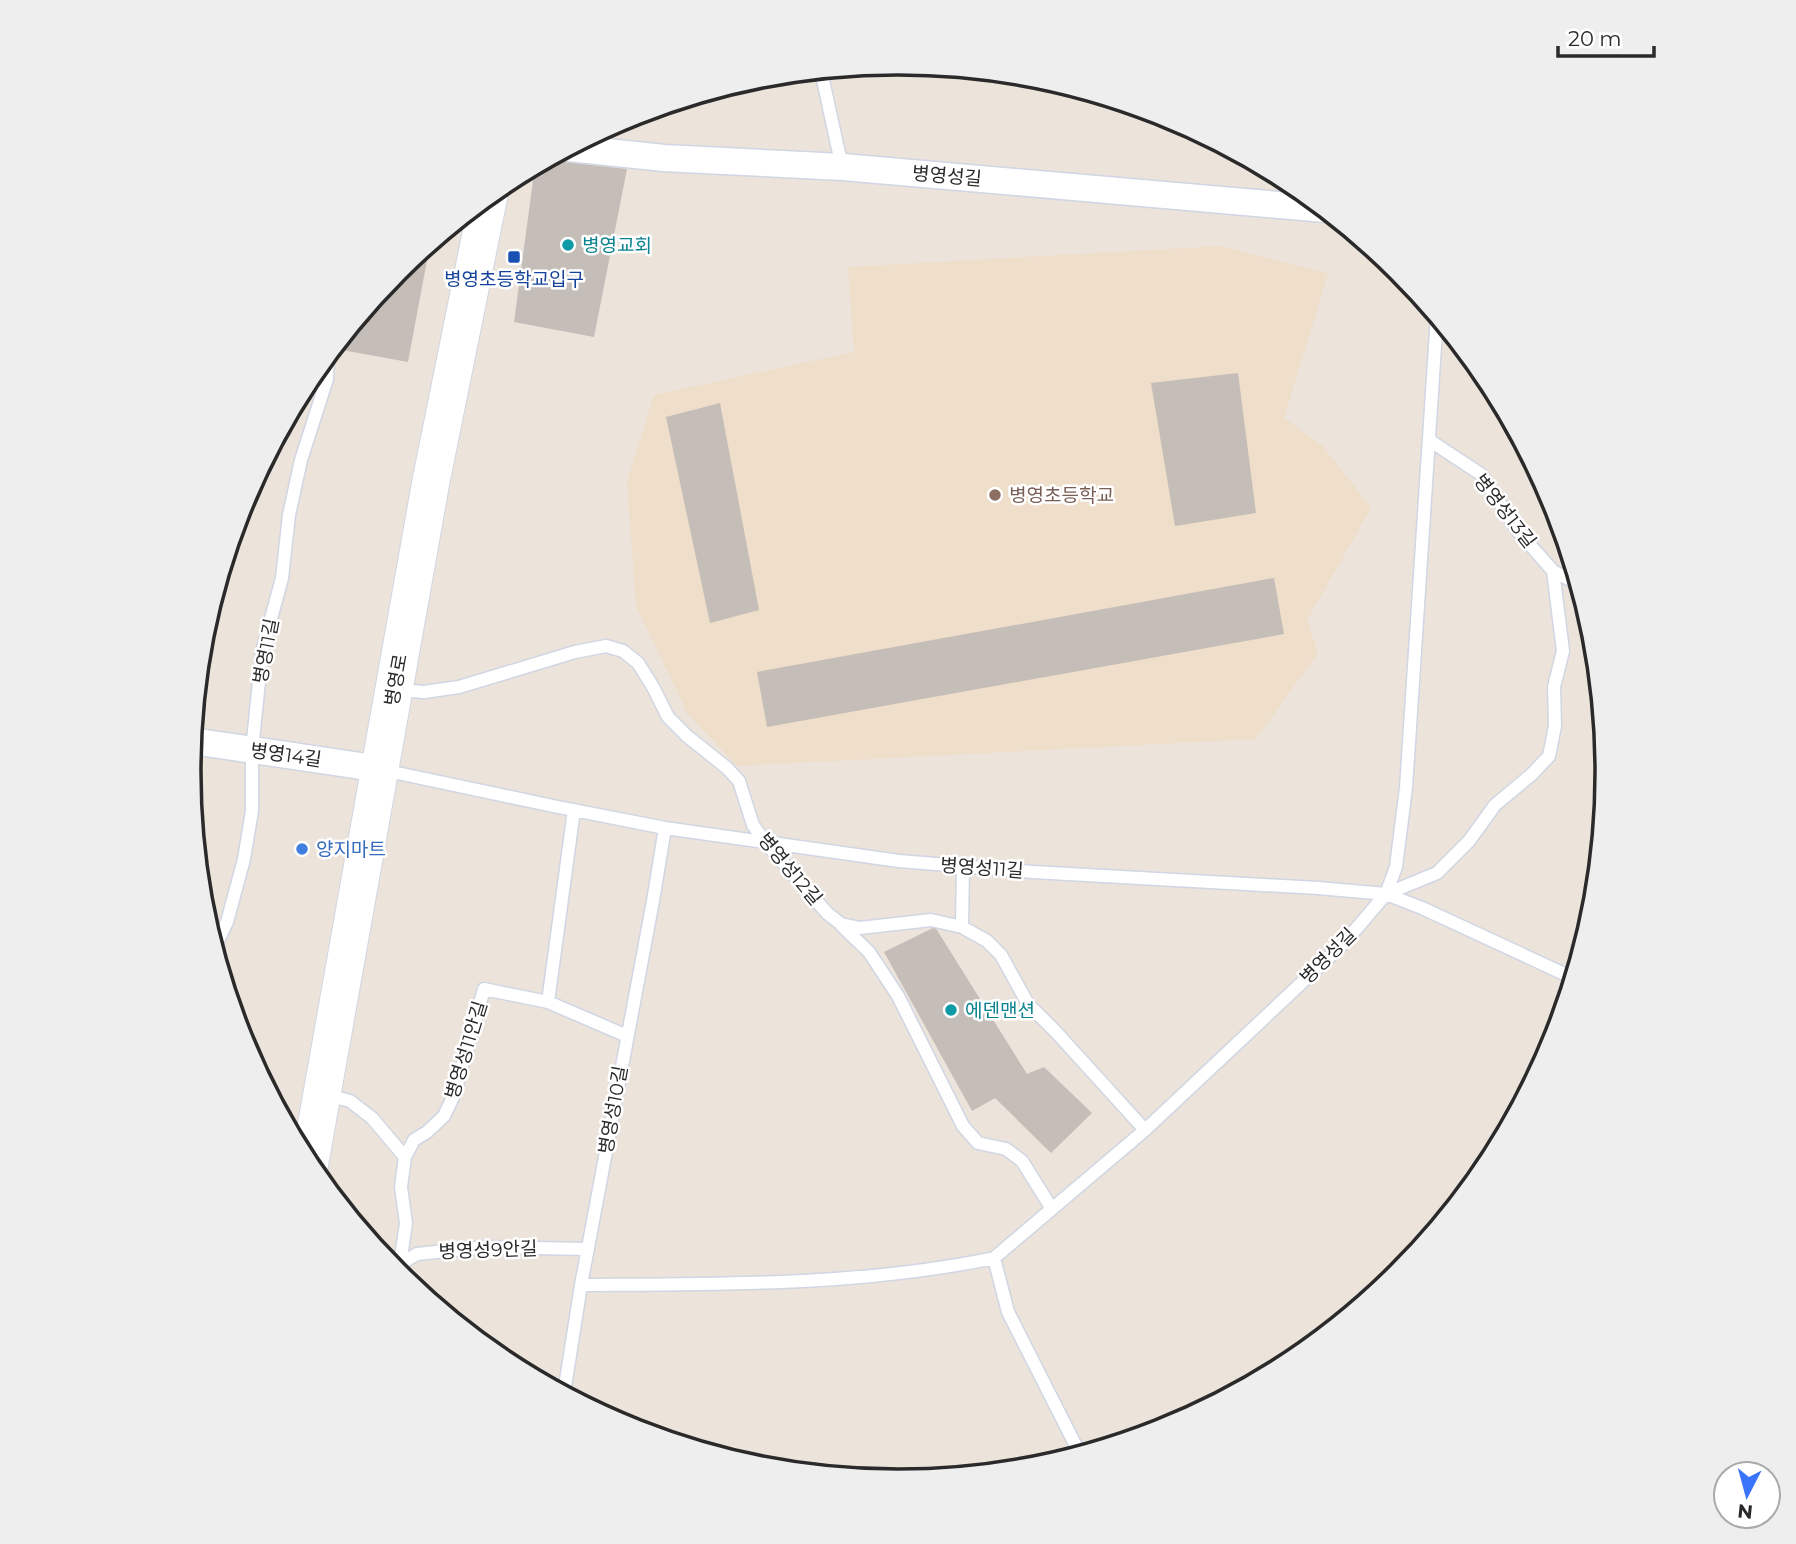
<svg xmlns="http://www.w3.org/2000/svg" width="1796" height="1544" viewBox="0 0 1796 1544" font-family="Montserrat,'Noto Sans KR',sans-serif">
<rect width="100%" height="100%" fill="#ece3db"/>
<!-- education -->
<path fill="#eedeca" d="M 1221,246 L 1328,274 L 1284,418 L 1324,447 L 1371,508 L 1307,620 L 1318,653 L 1256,739 L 737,766 L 688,714 L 636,606 L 627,482 L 654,395 L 854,352 L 848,267 Z"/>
<!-- building -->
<path fill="#c4bdb8" d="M 647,111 L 643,122 L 625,118 L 627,117 Z
M 546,160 L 627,169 L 594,337 L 514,322 L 535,166 Z
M 418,253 L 428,255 L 408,362 L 342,350 L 345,334 L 397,270 Z
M 1238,373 L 1256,513 L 1175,526 L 1151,383 Z
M 720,403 L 759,610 L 710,623 L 666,417 Z
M 1274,578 L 1284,634 L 767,727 L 757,672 Z
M 935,927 L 1027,1074 L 1044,1067 L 1092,1113 L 1051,1153 L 995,1098 L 972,1111 L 884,952 Z"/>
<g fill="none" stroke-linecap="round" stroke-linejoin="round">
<!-- lane casing -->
<g stroke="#d0d6e3" stroke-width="15">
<path id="lane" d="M 821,71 L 842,167
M 1429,440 L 1482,475 L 1517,530 L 1553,571 L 1578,584
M 398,690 L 424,692 L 459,687 L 575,652 L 606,646 L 623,651 L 638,663 L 653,687 L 668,717 L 687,736 L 727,768 L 739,781 L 753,825 L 765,842 L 827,913 L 841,924 L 860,928 L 931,920 L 962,927 L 987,941 L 1001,955 L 1028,1004 L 1056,1032 L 1145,1130
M 383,770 L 553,806 L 665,828 L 899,861 L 1033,872 L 1318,888 L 1386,894 L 1422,908 L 1573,978
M 1386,894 L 1437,873 L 1469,841 L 1495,805 L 1531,775 L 1549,756 L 1555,726 L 1554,687 L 1563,651 L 1553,571
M 841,925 L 869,952 L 898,996 L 963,1126 L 978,1143 L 1006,1149 L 1022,1161 L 1052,1209
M 962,927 L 963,866
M 214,949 L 227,922 L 244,859 L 252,811 L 252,750 L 262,652 L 282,578 L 289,515 L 301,460 L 327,379 L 328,354
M 548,1002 L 574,810
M 327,1095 L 350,1101 L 372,1118 L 405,1157 L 401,1187 L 406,1223 L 400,1264 L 401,1277
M 405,1157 L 414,1140 L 427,1132 L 444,1116 L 454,1095 L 484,989 L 548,1002 L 627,1036
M 396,1266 L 417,1254 L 484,1247 L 588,1249
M 581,1285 C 719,1284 859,1286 994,1258
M 564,1393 L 581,1285 L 653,901 L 665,828
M 1080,1454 L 1008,1312 L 994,1258 L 1145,1130 L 1344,943 L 1386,894 L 1396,867 L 1406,788 L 1437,316"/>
</g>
<!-- street casing -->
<g stroke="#d0d6e3" stroke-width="29">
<path id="street" d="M 569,148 L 664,158 L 843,167 L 1325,209
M 192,741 L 381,769"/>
</g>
<!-- secondary casing -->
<g stroke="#d0d6e3" stroke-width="39">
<path id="secondary" d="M 309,1167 L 431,481 L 489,195"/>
</g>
<!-- lane -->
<use href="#lane" stroke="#fff" stroke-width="12"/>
<!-- street -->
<use href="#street" stroke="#fff" stroke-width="26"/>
<!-- secondary -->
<use href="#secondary" stroke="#fff" stroke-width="37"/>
</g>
<!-- markers -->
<g fill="#0f9aa8" stroke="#fff" stroke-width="2.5">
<circle cx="568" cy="245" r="7"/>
<circle cx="951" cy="1010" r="7"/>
</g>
<rect fill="#1a4fb4" stroke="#fff" stroke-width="2.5" x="507" y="250" width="14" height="14" rx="3.5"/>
<circle fill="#8d6e63" stroke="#fff" stroke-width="2.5" cx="995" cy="495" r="7"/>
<circle fill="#3f7fe0" stroke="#fff" stroke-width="2.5" cx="302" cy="849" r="7"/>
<g text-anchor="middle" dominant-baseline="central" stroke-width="5" stroke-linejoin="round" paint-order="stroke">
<!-- street labels -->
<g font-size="19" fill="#2a2a2a" stroke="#fff">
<text transform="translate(947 176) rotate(5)">병영성길</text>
<text transform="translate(1505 511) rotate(52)">병영성13길</text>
<text transform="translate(266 651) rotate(-79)">병영11길</text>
<text transform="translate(396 680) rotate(-80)">병영로</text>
<text transform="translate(286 755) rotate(8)">병영14길</text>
<text transform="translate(982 868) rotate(4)">병영성11길</text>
<text transform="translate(790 869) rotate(50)">병영성12길</text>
<text transform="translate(1328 956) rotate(-45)">병영성길</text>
<text transform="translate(466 1050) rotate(-73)">병영성11안길</text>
<text transform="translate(613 1110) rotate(-80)">병영성10길</text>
<text transform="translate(488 1250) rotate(-2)">병영성9안길</text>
</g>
<!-- culture labels -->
<g font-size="19" fill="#0d838f" stroke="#fff" text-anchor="start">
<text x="582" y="245">병영교회</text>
<text x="965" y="1010">에덴맨션</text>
</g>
<!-- transit labels -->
<g font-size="19" fill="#164399" stroke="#fff">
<text x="514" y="279">병영초등학교입구</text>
</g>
<!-- education labels -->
<g font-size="19" fill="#785e54" stroke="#fff" text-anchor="start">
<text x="1009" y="495">병영초등학교</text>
</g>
<!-- shop labels -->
<g font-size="19" fill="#366cbe" stroke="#fff" text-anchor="start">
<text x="316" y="849">양지마트</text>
</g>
</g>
<!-- crop -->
<path d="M0 0H1796V1544H0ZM201 772a697 697 0 1 1 1394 0a697 697 0 1 1-1394 0Z" fill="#eee" fill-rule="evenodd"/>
<path fill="none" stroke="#2a2a2a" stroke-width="3.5" d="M201 772a697 697 0 1 1 1394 0a697 697 0 1 1-1394 0Z"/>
<!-- north arrow -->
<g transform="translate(1747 1495) rotate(186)"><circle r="33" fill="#ffffff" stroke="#aaaaaa" stroke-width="2"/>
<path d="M0-5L12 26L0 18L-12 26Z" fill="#3a74fa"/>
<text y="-10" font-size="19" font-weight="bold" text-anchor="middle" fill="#2a2a2a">N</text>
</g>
<!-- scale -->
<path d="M1558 46v10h96v-10" fill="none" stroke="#2a2a2a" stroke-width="3.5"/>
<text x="1568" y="46" font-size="21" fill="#2a2a2a" stroke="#ffffff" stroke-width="5" paint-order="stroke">20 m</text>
</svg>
